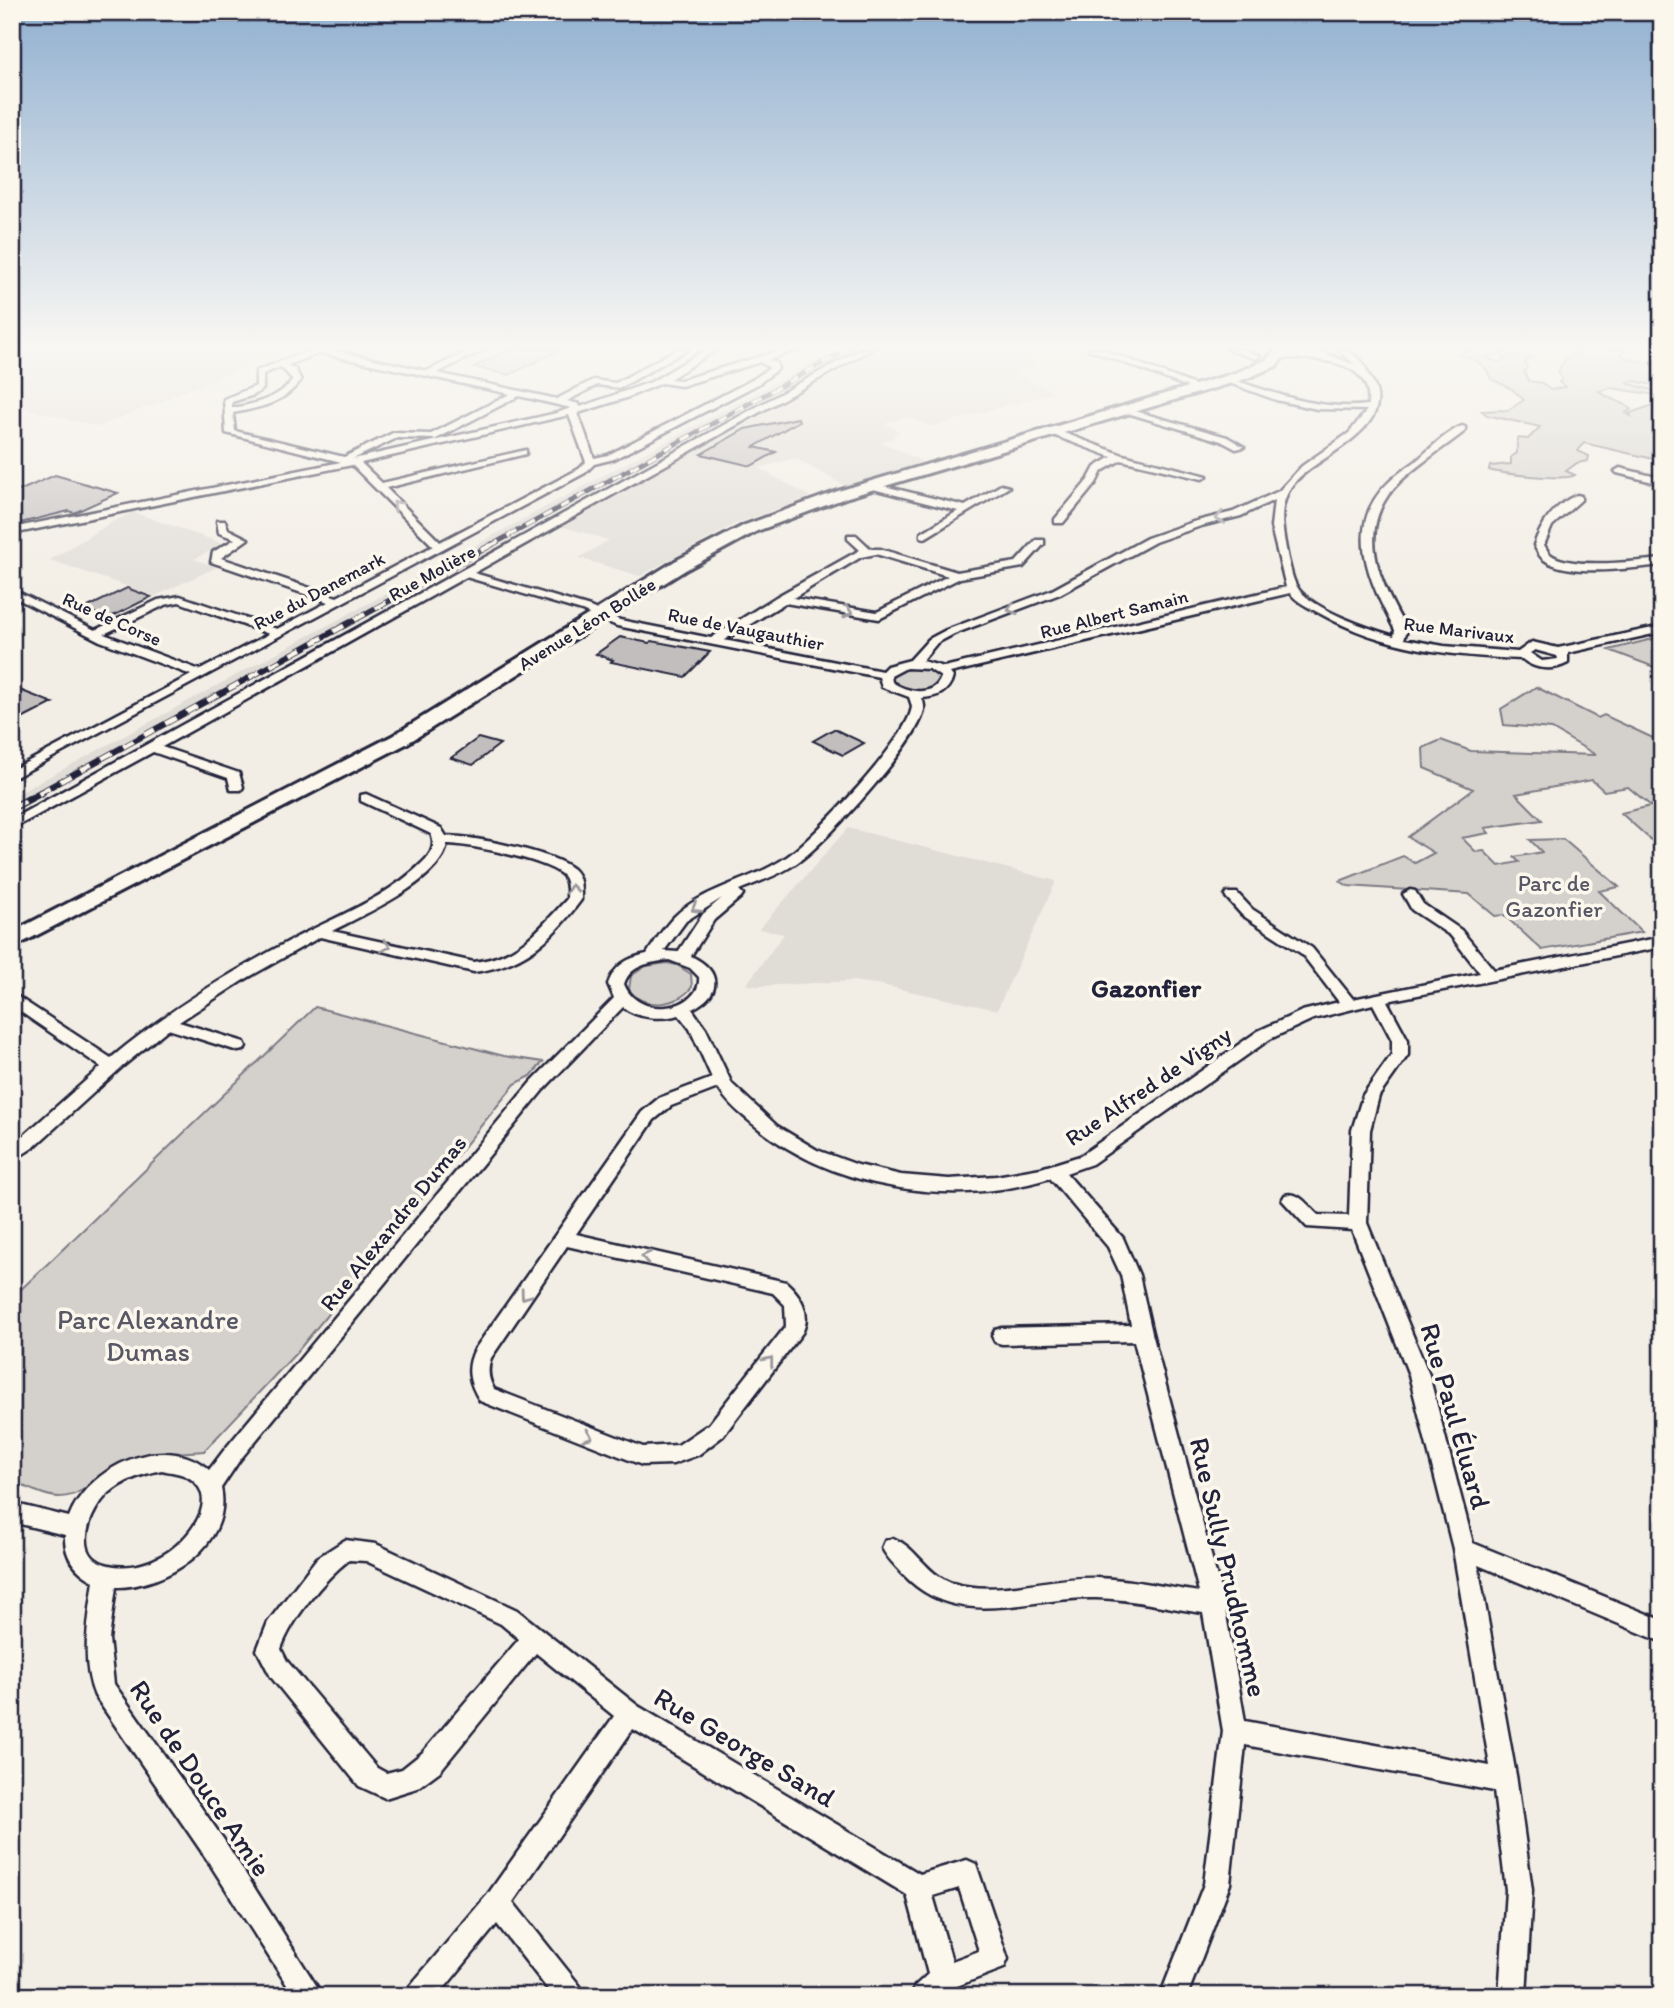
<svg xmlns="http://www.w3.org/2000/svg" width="1674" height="2008" viewBox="0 0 1674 2008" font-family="Itim,sans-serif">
<rect width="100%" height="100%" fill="#f2eee5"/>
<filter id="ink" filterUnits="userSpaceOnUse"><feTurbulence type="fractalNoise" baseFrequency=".0143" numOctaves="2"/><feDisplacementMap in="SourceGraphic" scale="14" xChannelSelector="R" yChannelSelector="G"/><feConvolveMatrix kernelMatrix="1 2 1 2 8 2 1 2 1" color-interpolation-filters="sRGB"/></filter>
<g filter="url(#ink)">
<!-- built -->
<path fill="#e0dcd6" d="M 32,349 L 89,349 L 109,354 L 125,349 L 271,349 L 281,352 L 98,427 L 12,405 L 12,356 Z
M 836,349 L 854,349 L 12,810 L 12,797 Z
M 880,349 L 999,349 L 1037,365 L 1012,373 L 1055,392 L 931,427 L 909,417 L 885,423 L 900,432 L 892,435 L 896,437 L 882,442 L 923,462 L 845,486 L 795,458 L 759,468 L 811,497 L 735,524 L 640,576 L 579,558 L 609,540 L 560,526 Z
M 133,512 L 224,544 L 194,559 L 217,567 L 155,596 L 50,560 L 112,522 Z
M 848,828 L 1056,881 L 997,1010 L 877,984 L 853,981 L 760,986 L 746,985 L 784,934 L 759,929 Z"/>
<!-- green -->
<path fill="#d4d1cc" stroke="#7b7a84" stroke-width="2" d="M 511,349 L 559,349 L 560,350 L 509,375 L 474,367 Z
M 1472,349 L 1502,349 L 1497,355 L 1483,357 L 1498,362 L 1505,360 L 1501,353 L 1532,357 L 1524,361 L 1527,367 L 1524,372 L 1529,381 L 1542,383 L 1550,390 L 1565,387 L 1559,382 L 1562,380 L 1558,371 L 1566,358 L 1578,352 L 1576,349 L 1626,349 L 1621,355 L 1628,359 L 1662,364 L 1662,387 L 1634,381 L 1626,383 L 1660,392 L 1662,396 L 1611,388 L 1599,391 C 1608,400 1621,400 1631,409 L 1626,413 L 1631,416 L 1630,413 L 1662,402 L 1662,461 L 1584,443 L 1578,451 L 1589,456 L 1588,461 L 1577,463 L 1566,471 L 1575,475 C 1567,481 1502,474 1489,470 L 1490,466 L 1511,464 L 1511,457 L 1517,453 L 1517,438 L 1528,439 L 1540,427 L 1487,415 L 1482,411 L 1508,410 L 1524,400 L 1512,389 L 1491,379 C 1485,362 1473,359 1458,354 Z
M 1656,638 L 1662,640 L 1662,670 L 1609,650 Z
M 920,664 L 947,677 L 929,693 L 898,691 L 885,675 L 891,669 Z
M 1536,687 L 1598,718 L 1604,715 L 1655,739 L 1662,734 L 1662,850 L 1621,813 L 1651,806 L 1628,787 L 1604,791 L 1592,780 L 1516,794 L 1542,820 L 1485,828 L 1489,833 L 1462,838 L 1476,852 L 1484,851 L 1499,866 L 1519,862 L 1514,857 L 1542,852 L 1530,840 L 1563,839 L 1619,887 L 1599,891 L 1642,932 L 1542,950 L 1504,915 L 1495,916 L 1469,894 L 1348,886 L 1340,881 L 1403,856 L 1415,863 L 1434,853 L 1408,837 L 1473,789 L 1424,768 L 1423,748 L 1441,740 L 1471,751 L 1596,755 L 1552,729 L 1504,725 L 1501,709 Z
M 667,963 L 677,965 L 691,974 L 692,987 C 678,1006 643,1011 629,989 L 631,976 L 646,966 Z
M 315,1007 L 504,1056 L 543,1062 L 531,1076 L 515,1084 L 297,1352 L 204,1451 C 180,1453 152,1453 129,1461 C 92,1474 81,1510 38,1492 C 27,1488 19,1486 12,1475 L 12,1298 Z"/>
<!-- building -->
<path fill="#c2bebe" stroke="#22223b" stroke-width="2" d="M 798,418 L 799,421 L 754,447 L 776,452 L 751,466 L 701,454 L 745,429 Z
M 55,475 L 118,493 L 74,513 L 69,511 L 12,525 L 12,494 Z
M 127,588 L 151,597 L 113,616 L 105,617 L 84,609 Z
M 620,637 L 649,643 L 652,641 L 710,652 L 685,677 L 611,662 L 613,660 L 596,654 Z
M 12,687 L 53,703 L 12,724 Z
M 834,729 L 864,743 L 843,755 L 813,741 Z
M 478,738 L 500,744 L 473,765 L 451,758 Z"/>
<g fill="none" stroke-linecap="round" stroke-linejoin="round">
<!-- street casing -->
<g stroke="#22223b" stroke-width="5">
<path id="street" d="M 313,349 L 328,349 L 427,371 L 473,349 L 485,349 L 437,373 L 557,399 L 593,380 L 616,383 L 677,349 L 688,349 L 620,388 L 597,385 L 567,401 L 579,404 L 580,407 L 651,382 L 707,349 L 717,349 L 670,379 L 681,380 L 785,349 L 799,349 L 768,360 L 777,363 L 778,369 L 758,384 L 614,459 L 594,464 L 585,473 L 12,779 L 12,770 L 191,675 L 100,641 L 12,596 L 12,589 L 95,630 L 158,600 L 180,596 L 277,629 L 328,602 L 211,562 L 213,552 L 235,539 L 219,533 L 217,521 L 225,521 L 228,529 L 248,539 L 221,558 L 337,597 L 433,546 L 352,465 L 12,534 L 12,528 L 341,462 L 226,433 L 224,399 L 256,386 L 256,371 ZM 320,353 L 510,394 L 431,434 L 393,433 L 344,457 L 235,431 L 233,413 C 260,408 284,403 301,380 L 295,369 L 288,365 ZM 760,362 L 770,368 L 752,380 L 608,455 L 594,458 L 578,413 L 626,398 L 662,383 L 681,386 ZM 281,367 L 293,380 C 278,399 255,404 232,408 L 232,402 L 254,395 L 263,389 L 263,374 ZM 519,396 L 571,408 L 557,413 L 353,459 L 397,438 L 436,439 ZM 569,415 L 586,462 L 579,469 L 440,542 L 386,488 L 526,454 L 526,450 L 382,483 L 361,463 ZM 179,602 L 269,634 L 200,670 L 104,634 L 165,605 Z
M 861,349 L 872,349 L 474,573 L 590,607 L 620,620 L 711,638 L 776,597 L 860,550 L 848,539 L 848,535 L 856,535 L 871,549 L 880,549 L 957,572 L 1016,562 L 1036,540 L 1044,540 L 1044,544 L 1023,567 L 960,578 L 879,619 L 785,603 L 724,640 L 882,671 L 887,666 L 910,660 L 929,639 L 946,630 L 1052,590 L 1147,538 L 1193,522 L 1233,512 L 1279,491 L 1302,466 L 1349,433 L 1367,410 L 1317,409 L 1276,400 L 1221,380 L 1228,378 C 1274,393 1319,411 1368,405 C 1374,359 1314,358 1282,358 L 1278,355 L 1282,352 L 1322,352 L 1355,365 L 1337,349 L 1346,349 C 1352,354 1359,358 1363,363 C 1366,367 1367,373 1370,377 C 1402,427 1321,453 1295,482 C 1275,505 1283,532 1288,559 C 1291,570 1293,585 1302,593 C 1321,612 1367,628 1394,636 L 1395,630 C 1370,583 1342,526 1389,482 C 1397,474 1406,468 1415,462 C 1429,450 1445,433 1462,426 L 1465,427 L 1465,431 C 1444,448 1409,470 1393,489 C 1355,534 1382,586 1407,630 L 1404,639 L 1444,646 L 1518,652 L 1532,642 L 1558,648 L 1662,626 L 1662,632 L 1568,653 L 1568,663 C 1553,671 1536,670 1522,659 C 1452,656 1383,649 1321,614 C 1310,608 1298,603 1290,593 L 950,673 L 953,677 C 948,693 937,697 922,698 C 924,704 925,708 923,714 C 912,748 828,841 798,862 C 780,875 758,882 739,890 L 743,894 L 741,897 L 714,920 L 691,956 C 722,971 722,994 692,1009 L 706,1029 L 732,1084 L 777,1126 L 817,1150 L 858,1165 L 901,1175 L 949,1179 L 996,1176 L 1041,1168 L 1080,1156 L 1258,1031 L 1302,1011 L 1339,1002 L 1302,954 L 1242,915 L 1225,896 L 1227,893 L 1237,893 L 1252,909 L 1312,948 L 1353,999 L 1480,973 L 1451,936 L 1412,910 L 1403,894 L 1410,890 L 1415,891 L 1423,904 L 1461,930 L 1494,970 L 1662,937 L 1662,947 L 1387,1001 L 1408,1040 L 1408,1055 L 1379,1096 L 1370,1130 L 1367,1223 L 1429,1375 L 1473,1543 L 1662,1620 L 1662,1642 L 1478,1565 L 1517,1781 L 1532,1890 L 1526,1996 L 1499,1996 L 1506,1890 L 1494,1791 L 1245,1745 L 1230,1884 L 1187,1996 L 1160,1996 L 1204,1884 L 1223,1731 L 1203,1613 C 1168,1608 1132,1599 1096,1598 C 1028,1596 957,1633 902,1573 C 895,1565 887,1558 882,1548 L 885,1541 L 893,1538 C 916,1547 926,1574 952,1583 C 999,1597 1049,1576 1097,1578 C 1131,1579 1165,1587 1199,1592 L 1134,1341 L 1002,1344 L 995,1342 L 992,1336 L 995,1330 L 1002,1328 L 1131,1325 L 1121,1275 L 1108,1247 L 1050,1178 C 951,1209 826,1189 747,1119 C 736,1110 726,1101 718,1088 L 671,1106 L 654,1120 L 576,1234 L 786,1282 C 801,1295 812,1314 802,1333 L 723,1436 L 698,1455 L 673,1464 L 642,1465 L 480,1401 C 469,1383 465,1369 475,1349 L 642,1112 L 659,1098 L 712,1078 L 690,1029 L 679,1015 C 662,1020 638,1019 623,1007 L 543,1090 L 239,1461 L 221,1488 C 233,1545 167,1587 116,1587 L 109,1639 L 114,1684 L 224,1840 L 323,1996 L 294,1996 L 206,1858 L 95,1696 C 80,1661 89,1617 94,1581 C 76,1572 64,1557 65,1535 L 12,1522 L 12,1503 L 69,1517 C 88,1467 165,1430 209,1470 L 225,1449 L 531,1082 L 614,998 L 608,984 C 615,965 627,958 647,954 C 655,941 664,927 675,916 C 707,886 753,881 788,856 C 815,837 910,737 912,706 L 909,697 L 882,687 L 879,677 L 617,626 L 582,611 L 466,577 L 162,747 L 239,773 L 243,787 L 241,790 L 231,790 L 228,778 L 153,752 L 12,829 L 12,819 ZM 1274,500 L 1271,527 L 1286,587 L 944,667 L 922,661 L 937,643 L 954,634 L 1060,594 L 1155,542 L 1201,526 L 1241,516 ZM 876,554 L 948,576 L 877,612 L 793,598 L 861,557 ZM 1535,650 L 1557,656 L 1558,659 L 1542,661 L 1530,653 ZM 906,668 L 929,669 L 941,677 C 935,698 906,692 892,682 L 891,676 ZM 722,898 L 703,914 L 678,952 L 664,951 L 686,921 ZM 669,960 L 690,968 L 699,977 C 702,1009 639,1022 624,984 C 631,964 650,963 669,960 ZM 1373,1004 L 1392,1040 L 1392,1054 L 1363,1095 L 1352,1130 L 1349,1216 L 1318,1215 C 1308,1206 1299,1191 1285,1195 L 1282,1200 L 1307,1227 L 1352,1230 L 1409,1375 L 1453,1549 L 1490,1766 L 1245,1721 L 1224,1604 L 1152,1333 L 1139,1275 L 1123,1238 L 1066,1173 L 1092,1164 L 1270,1039 L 1313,1019 ZM 567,1246 L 773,1293 L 785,1305 L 786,1326 L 709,1424 L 678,1445 L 643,1447 L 494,1389 C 488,1379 487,1370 491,1358 ZM 162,1470 C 170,1472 181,1473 188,1477 C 224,1499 186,1543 161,1556 C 146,1565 127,1569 109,1565 C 71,1557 89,1511 109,1493 C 124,1480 142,1474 162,1470 Z
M 1088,349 L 1101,349 L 1200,387 L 1193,389 Z
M 1227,349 L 1242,349 L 1260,356 L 1256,359 Z
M 1124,408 L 1227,437 L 1244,447 L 1236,449 L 1221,441 L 1124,412 Z
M 1050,430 L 1056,430 L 1123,455 L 1207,476 L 1202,479 L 1121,460 L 1102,471 L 1096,483 L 1063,523 L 1055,523 L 1055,519 L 1088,480 L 1095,467 L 1112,457 L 1050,434 Z
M 1620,468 L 1656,477 L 1658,479 L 1653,482 L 1617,473 L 1615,471 Z
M 872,483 L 965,506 L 1001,485 L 1009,487 L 925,538 L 921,537 L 921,533 L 958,511 L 869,488 L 869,484 Z
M 1577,495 L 1581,496 L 1581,500 L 1552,526 L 1544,545 C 1545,546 1549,554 1550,554 C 1569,570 1638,561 1662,559 L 1662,565 C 1632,568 1567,578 1543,559 C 1539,556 1536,549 1534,545 C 1541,524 1555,504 1577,495 Z
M 366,794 L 441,828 L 446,836 C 472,836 553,852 573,869 C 582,877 581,889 581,900 C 551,940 525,965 474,972 L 320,937 L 242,981 L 179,1022 L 244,1042 L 246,1046 L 244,1050 L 238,1051 L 168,1029 L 123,1066 L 34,1147 L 12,1161 L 12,1146 L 101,1067 L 12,1006 L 12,993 L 111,1058 C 167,1011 229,973 295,938 C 338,916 388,897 423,862 C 432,854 436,845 431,834 L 361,801 L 361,795 ZM 447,844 C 468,844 553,861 564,877 C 568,884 567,892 567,899 C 537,931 520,956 474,962 L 332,931 C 363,915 441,881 447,844 Z
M 345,1540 L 376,1544 L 517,1610 L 638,1706 L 920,1874 L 967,1860 L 976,1864 L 1008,1959 L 1004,1968 L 952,1988 L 944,1996 L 912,1996 L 915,1986 L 928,1974 L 907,1895 L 633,1729 L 513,1902 L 580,1986 L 583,1996 L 553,1996 L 497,1924 L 438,1996 L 407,1996 L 410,1986 L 488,1894 L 614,1716 L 536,1653 L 440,1771 L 417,1788 L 385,1798 L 359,1786 L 271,1677 L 257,1650 L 268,1622 L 317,1558 ZM 349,1560 L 366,1561 L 501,1624 L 519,1639 L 422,1753 L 402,1769 L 386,1773 L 377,1768 L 287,1661 L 281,1649 C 291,1620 324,1579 349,1560 ZM 959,1888 L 979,1951 L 952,1961 L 933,1896 Z"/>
</g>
<!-- primary casing -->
<g stroke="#22223b" stroke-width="6">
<path id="primary" d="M 1276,349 L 1290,349 L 1276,366 L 1245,379 L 848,497 L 757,531 L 687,569 L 406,744 L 12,948 L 12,932 L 392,736 L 675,561 L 745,525 L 838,491 L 1235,373 L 1266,360 Z"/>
</g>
<!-- street -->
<use href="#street" fill="#fbf7ec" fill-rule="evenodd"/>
<!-- primary -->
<use href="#primary" fill="#fbf7ec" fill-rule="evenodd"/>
<!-- rail-far2 casing -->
<g stroke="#22223b" stroke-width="5">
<path id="rail-far2" d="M 490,546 L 848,349"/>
</g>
<!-- rail-far1 casing -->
<g stroke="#22223b" stroke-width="6">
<path id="rail-far1" d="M 39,793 L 493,544"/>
</g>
<!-- rail casing -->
<g stroke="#22223b" stroke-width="8">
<path id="rail" d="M 12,808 L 42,792"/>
</g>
<!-- rail-far2 -->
<use href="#rail-far2" stroke="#fbf7ec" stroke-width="3.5" stroke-dasharray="10" stroke-linecap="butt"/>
<!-- rail-far1 -->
<use href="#rail-far1" stroke="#fbf7ec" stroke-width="4.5" stroke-dasharray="12" stroke-linecap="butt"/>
<!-- rail -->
<use href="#rail" stroke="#fbf7ec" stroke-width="5" stroke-dasharray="15" stroke-linecap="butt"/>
</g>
<!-- one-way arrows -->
<defs><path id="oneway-chevron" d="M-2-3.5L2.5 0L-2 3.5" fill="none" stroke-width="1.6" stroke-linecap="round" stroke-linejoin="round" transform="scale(1.75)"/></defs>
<g stroke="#99979c">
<use href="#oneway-chevron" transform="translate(397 505) rotate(-135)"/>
<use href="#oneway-chevron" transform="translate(1220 518) rotate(167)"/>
<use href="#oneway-chevron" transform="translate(1012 609) rotate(161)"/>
<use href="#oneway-chevron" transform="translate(848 612) rotate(10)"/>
<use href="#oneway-chevron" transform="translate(572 889) rotate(-96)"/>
<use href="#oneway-chevron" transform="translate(696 908) rotate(149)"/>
<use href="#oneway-chevron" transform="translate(386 946) rotate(13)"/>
<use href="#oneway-chevron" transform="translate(646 1257) rotate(-167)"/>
<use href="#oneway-chevron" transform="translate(525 1295) rotate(126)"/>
<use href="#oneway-chevron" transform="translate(769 1361) rotate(-52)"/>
<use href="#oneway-chevron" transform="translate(588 1436) rotate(21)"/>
</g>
</g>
<!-- sky -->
<linearGradient id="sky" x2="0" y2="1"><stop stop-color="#91b0d0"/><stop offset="0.55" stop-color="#f9f7f3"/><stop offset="1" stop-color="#f9f7f3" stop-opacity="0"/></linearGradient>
<rect width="1674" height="631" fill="url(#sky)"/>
<g text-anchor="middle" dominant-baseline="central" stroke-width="7" stroke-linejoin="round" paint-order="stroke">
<!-- far-street labels -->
<g font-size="19" fill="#22223b" stroke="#fbf7ec">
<text transform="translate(432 573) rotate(-29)">Rue Molière</text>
<text transform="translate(319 591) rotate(-28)">Rue du Danemark</text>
<text transform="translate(1114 614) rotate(-14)">Rue Albert Samain</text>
<text transform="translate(112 619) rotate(24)">Rue de Corse</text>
<text transform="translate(587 624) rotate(-32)">Avenue Léon Bollée</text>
<text transform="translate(746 629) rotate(11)">Rue de Vaugauthier</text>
<text transform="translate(1459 630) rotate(7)">Rue Marivaux</text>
</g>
<!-- park labels -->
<g font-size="23" fill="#575766" stroke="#fbf7ec">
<text x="1554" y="883">Parc de<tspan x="1554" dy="26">Gazonfier</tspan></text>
</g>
<!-- street labels -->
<g font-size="23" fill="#22223b" stroke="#fbf7ec">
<text transform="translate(1148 1086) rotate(-34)">Rue Alfred de Vigny</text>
<text transform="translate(393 1223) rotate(-51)">Rue Alexandre Dumas</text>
</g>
<!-- quarter labels -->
<g font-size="26" font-weight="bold" fill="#22223b" stroke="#fbf7ec">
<text x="1146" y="988">Gazonfier</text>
</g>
<!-- near-park labels -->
<g font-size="28" fill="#575766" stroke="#fbf7ec">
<text x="148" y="1319">Parc Alexandre<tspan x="148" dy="32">Dumas</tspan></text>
</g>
<!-- near-street labels -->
<g font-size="28" fill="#22223b" stroke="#fbf7ec">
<text transform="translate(1456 1416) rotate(74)">Rue Paul Éluard</text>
<text transform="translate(1229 1567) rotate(77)">Rue Sully Prudhomme</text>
<text transform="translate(745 1747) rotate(31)">Rue George Sand</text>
<text transform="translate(201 1778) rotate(56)">Rue de Douce Amie</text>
</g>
</g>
<!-- margin -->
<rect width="1674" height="2008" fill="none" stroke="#fbf7ec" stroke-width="42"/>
<rect x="21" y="21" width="1632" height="1966" fill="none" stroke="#22223b" stroke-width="2.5" filter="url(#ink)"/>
</svg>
